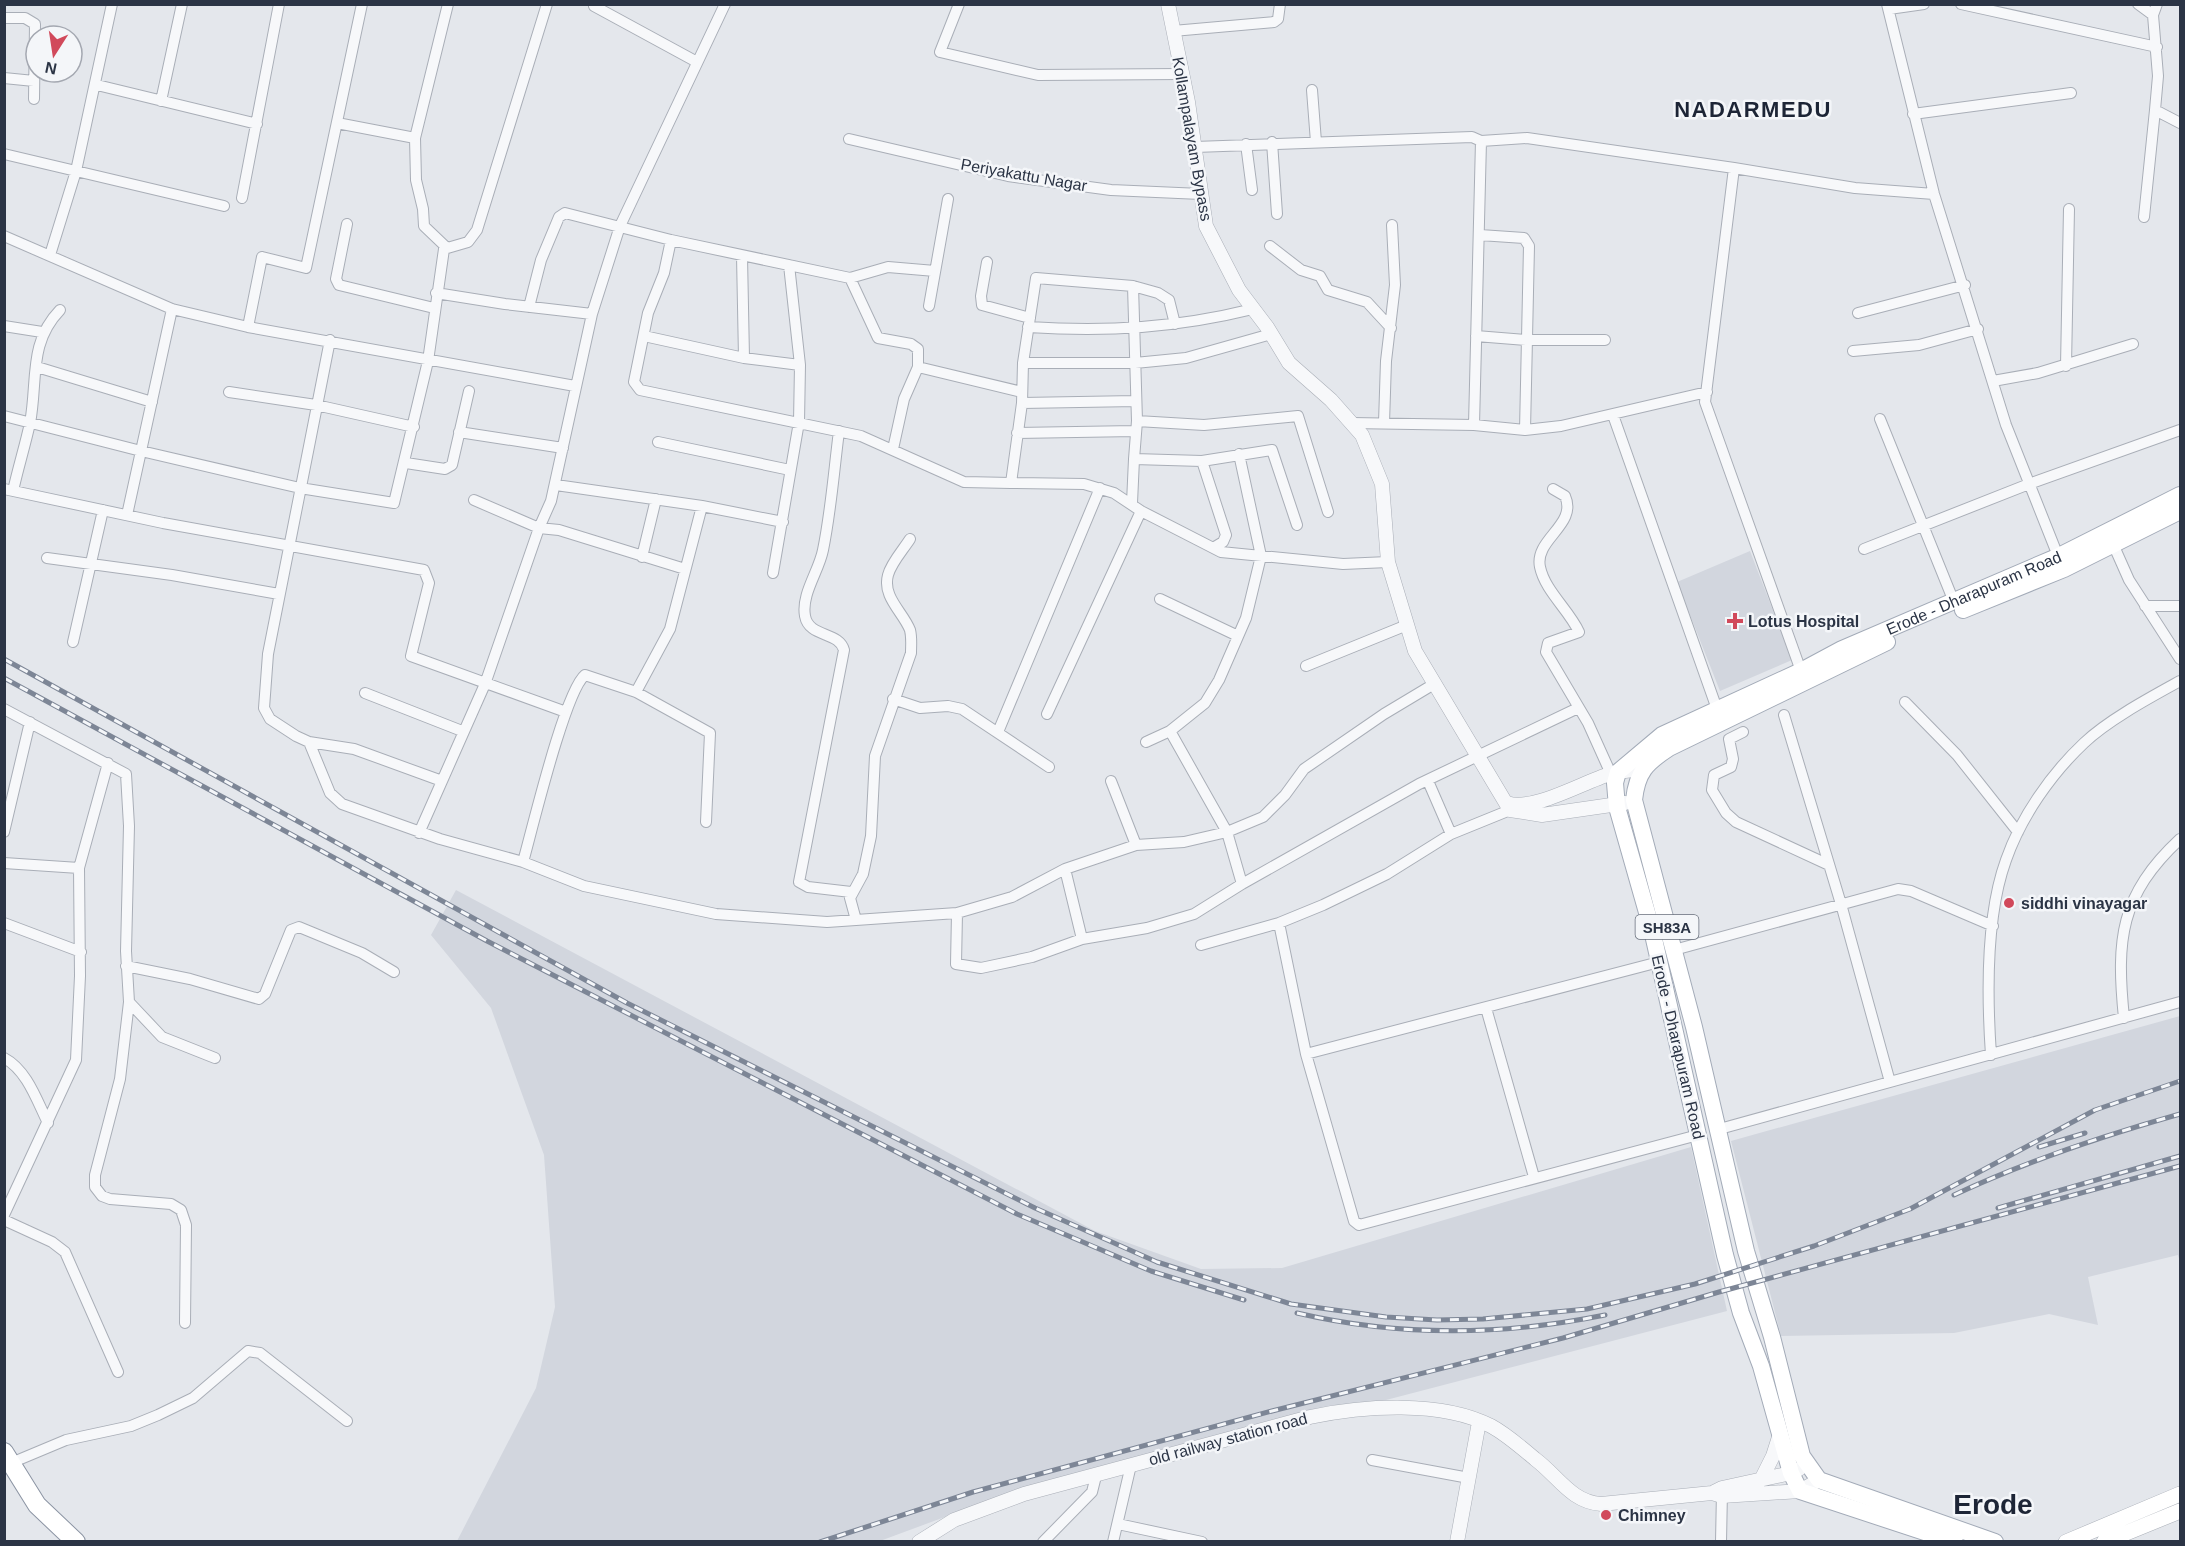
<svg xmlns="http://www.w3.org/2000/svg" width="2185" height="1546" viewBox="0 0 2185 1546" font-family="Helvetica,sans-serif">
<rect width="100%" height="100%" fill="#e4e7ec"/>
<!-- built -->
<path fill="#d2d6de" d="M 1750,551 L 1792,660 L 1720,691 L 1677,582 Z
M 456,890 L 1095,1231 L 1201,1269 L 1282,1268 L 1691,1147 L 1727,1311 L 961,1511 L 880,1541 L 457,1541 L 536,1388 L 555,1307 L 544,1155 L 491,1008 L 431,935 Z
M 2180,1016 L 2180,1262 L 2178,1255 L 2088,1277 L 2098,1325 L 2049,1314 L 1954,1333 L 1781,1336 L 1731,1141 Z"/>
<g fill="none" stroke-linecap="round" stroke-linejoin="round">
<!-- minor casing -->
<g stroke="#a9aeb7" stroke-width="12">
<path id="minor" d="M 959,4 L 940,52 L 1038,75 L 1181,74
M 1887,4 L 1934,194 L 2006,425 L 2060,561
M 1961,4 L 2157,47
M 2138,4 L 2153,15
M 2157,4 L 2153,15 L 2158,76 L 2155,110 L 2180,123
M 594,6 L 697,62
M 1889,9 L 1924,4
M 4,18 L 25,18 L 35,24 L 34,99
M 1173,31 L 1274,22 L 1278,19 L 1280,4
M 4,78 L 34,81
M 97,85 L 257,124
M 1312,90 L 1316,142
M 161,101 L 182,4
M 1913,114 L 2071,93
M 337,123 L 415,138 L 448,4
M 415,138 L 416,180 L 423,209 L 424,226 L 446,247
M 849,139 L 1008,176 L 1111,190 L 1201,194
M 1481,141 L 1527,138 L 1734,168
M 1272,142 L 1277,214
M 1246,144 L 1252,190
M 1195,147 L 1472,137 L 1481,141 L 1474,425
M 4,154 L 224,206
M 242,198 L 279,4
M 2144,217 L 2155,110
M 347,224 L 336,279 L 339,285 L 434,308
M 1480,235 L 1524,238 L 1529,246 L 1525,430
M 4,236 L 172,309 L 248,327 L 262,257 L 306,268 L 362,4
M 671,240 L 664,273 L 648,313 L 635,377 L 634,382 L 640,390 L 861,436 L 964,482 L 1011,483
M 1270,246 L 1301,270 L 1320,276 L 1328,290 L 1367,302 L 1391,328
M 50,255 L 76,171 L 112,4
M 742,256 L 744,358
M 987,262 L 981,296 L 982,305 L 1030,318
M 850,278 L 878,338 L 911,344 L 918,349 L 918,367 L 904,399 L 893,449
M 1133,286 L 1137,421 L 1134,459 L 1202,461 L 1272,450 L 1297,525
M 436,293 L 505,304 L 592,314
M 929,306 L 948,199
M 529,307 L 541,260 L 559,217 L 565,213 L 671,240 L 850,278 L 888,267 L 935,271
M 172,309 L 141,451 L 300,488 L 394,503 L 428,361 L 444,249 L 468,242 L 477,230 L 547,4
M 1858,313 L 1965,285
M 1175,324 L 1169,300 L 1158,293 L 1133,286 L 1036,278 L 1023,363 L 1022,403 L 1011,483 L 1084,484 L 1114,493 L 1141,511 L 1221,552 L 1343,564 L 1388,562
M 4,326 L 42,332
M 248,327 L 575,386
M 1028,327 C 1108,332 1176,328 1253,309
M 644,336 L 744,358 L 800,365
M 1476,336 L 1526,340 L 1605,340
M 330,340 L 268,654 L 264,708 L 270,719 L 296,736 L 309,742 L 354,749 L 442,781
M 1853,351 L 1919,345 L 1978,329
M 1023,363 L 1135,363 L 1186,358 L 1271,334
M 2066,366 L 2069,209
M 37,367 L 152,402
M 918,367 L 1022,392
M 1993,381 L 2038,373 L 2133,344
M 229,392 L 316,405 L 414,427
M 1022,403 L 1136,401
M 1613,415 L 1717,709
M 4,416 L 141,451 L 127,515
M 1880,419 L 1954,602
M 1137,421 L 1204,425 L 1298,416 L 1328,512
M 1351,423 L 1474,425 L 1525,430 L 1561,426 L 1707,392
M 1384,423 L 1386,361 L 1395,285 L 1392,225
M 839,431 C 834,470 831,511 823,550 C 819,571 801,594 805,616 C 809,638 839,631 844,650 L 799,882 L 808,887 L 851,892
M 459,432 L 563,448
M 1017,433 L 1135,431
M 658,442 L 790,470
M 1202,461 L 1226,535 L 1223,542 L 1213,548
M 406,463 L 445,469 L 452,465 L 469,391
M 556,485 L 702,506 L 783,522
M 4,489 L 163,523 L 424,570 L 429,583 L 411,656 L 566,712
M 1553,489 L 1565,496 C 1578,525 1534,539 1540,567 C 1545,591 1569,610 1579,632 L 1548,643 L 1546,652 L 1588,723 L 1611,774
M 13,491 C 18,468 25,446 30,423 C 38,381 28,343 60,310
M 474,500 L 539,528 L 559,530 L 685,569
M 1132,503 L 1134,459
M 2113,544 L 2129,580 L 2180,659
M 1864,549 L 2029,484 L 2180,430
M 642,557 L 656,499
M 47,558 L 172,575 L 279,594
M 773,573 L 799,422 L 800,365 L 789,265
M 1160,599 L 1238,636
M 2145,606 L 2180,606
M 73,642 L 103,510
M 1306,666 L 1407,625
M 1801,671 L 1705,402 L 1734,168 L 1855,188 L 1934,194
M 1434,684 L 1384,714 L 1304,769 L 1285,795 L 1263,817 L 1227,832 L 1184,842 L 1136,845 L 1065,869 L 1012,897 L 957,913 L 956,964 L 981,968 L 1032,957 L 1082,939 L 1147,928 L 1194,914 L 1242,884 L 1419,784 L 1578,708
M 636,692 L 670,629 L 702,506
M 365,693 L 462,731
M 893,699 L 920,708 L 948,706 L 962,709 L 1049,767
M 1905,702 L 1957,755 L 2018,832
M 4,709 L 126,774 L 129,826 L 126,951 L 129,1002 L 120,1079 L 95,1175 L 95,1187 L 102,1196 L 110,1199 L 171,1204 L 181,1210 L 186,1225 L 185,1323
M 1047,714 L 1141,511
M 1784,715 L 1841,904 L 1890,1082
M 1170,731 L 1227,832 L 1242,884
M 998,732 L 1100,488
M 1743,732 L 1729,739 L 1733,759 L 1731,767 L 1714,775 L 1712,790 L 1726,813 L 1736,822 L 1829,865
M 309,742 L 330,793 L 342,804 L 440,839 L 523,862 L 584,886 L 716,914 L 827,922 L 957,913
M 1146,742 L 1170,731 L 1205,703 L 1219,680 L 1246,618 L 1261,556 L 1239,454
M 1111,781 L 1136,845
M 1428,781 L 1451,834
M 4,832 L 30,722
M 419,833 L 485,684 L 539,528 L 551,501 L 592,314 L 620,226 L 725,4
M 523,862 C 532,830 565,691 585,675 L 636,692 L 710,733 L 706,822
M 4,863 L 79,868
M 1065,869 L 1082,939
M 856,920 L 850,898 L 863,874 L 871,836 L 875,756 L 911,653 C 911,645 912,638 910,630 C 903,612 882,597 888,575 C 891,563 903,550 910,539
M 4,923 L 81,952
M 1279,923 L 1306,1054
M 1201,945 L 1279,923 L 1323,905 L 1387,874 L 1451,834 L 1515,808
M 1674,950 L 1898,889 L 1911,891 L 1993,926
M 1659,962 L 1306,1054 L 1354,1221 L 1359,1225 L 1698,1135
M 126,966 L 190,979 L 259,999 L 265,994 L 291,930 L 299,927 L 362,953 L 394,972
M 129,1002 L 162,1037 L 215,1058
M 1486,1008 L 1534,1177
M 2124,1018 C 2116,939 2120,895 2180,839
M 1991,1055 C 1987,997 1986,915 2006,860 C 2021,817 2051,774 2084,743 C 2108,720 2151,697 2180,681
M 4,1058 C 27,1070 37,1101 48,1123
M 1716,1130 L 2180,1002
M 4,1215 L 76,1060 L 80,976 L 79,868 L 108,763
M 4,1220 L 52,1242 L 65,1252 L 118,1372
M 1372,1460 L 1469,1478
M 11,1463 L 66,1440 L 131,1426 L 158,1415 L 193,1398 L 248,1351 L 260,1353 L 347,1421
M 1118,1524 L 1202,1542
M 1043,1542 L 1092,1492 L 1096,1476
M 1113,1542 L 1131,1465
M 1721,1542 L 1722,1491"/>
</g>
<!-- tertiary casing -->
<g stroke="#a9aeb7" stroke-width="15">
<path id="tertiary" d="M 1168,4 L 1188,102 L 1206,226 L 1239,290 L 1267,327 L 1289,363 L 1331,400 L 1362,435 L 1382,484 L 1388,562 L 1415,651 L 1510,810 L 1542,815 L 1625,803
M 1507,803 C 1533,812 1583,782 1610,774 C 1621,771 1633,770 1643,769
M 1761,1480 L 1773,1456 L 1779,1437
M 1714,1492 L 1722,1488 L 1791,1473 L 1799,1469
M 919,1542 L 954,1520 L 1024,1494 L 1310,1417 C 1363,1406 1441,1400 1491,1426 C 1506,1434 1522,1448 1535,1459 C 1558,1476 1571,1502 1601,1504 L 1712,1493 L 1722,1496 L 1800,1491 L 1819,1480
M 1457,1542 L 1479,1422"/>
</g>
<!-- secondary casing -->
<g stroke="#a9aeb7" stroke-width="16">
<path id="secondary" d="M 2066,1542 L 2180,1494
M 2104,1542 L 2180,1511"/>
</g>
<!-- primary casing -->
<g stroke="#a3abb8" stroke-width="18">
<g id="primary">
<path d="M 1963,610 L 2064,569 L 2180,511"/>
<path d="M 1887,642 L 1669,748 C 1646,763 1637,772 1634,800 L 1694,1027 L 1746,1251 L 1772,1337 L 1802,1456 L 1819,1480 L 1995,1542"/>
<path id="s1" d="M 1955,1542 L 1800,1491 L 1791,1473 L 1761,1366 L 1741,1313 L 1725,1255 L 1652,930 L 1617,807 L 1615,783 L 1618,772 L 1662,735 L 1801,671 L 1842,649 L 2059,556 L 2180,495"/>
</g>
</g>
<!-- trunk casing -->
<g stroke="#8b94a3" stroke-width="20">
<path id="trunk" d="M 4,1452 L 37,1505 L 76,1542"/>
</g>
<!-- minor -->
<use href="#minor" stroke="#f7f8fa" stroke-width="10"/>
<!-- tertiary -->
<use href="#tertiary" stroke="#f7f8fa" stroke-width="14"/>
<!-- secondary -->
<use href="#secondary" stroke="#fff" stroke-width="15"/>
<!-- primary -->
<use href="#primary" stroke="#fff" stroke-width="16"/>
<!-- trunk -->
<use href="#trunk" stroke="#fff" stroke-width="18"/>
<!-- rail casing -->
<g stroke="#7d8696" stroke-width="5">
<path id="rail" d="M 4,659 L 627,1003 L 1035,1208 L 1157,1262 L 1291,1304 L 1386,1317 L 1437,1320 L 1483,1319 L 1587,1309 L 1695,1284 L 1814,1246 L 1910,1209 L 2095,1110 L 2180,1081
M 4,678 L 487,941 L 1017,1214 L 1151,1271 L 1244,1300
M 2039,1147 L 2085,1133
M 1954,1195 C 2027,1161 2102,1136 2180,1114
M 1998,1208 L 2180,1156
M 1297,1313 C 1400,1337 1501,1336 1605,1315
M 820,1542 L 973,1492 L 1272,1411 L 1563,1338 L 1719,1292 L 2180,1166"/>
</g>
<!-- rail -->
<use href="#rail" stroke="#f4f6f9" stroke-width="3" stroke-dasharray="9" stroke-linecap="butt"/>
</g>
<!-- markers -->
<g fill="#d1495b" stroke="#f4f6f9" stroke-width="2">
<path d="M1732 612h6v6h6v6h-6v6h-6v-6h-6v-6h6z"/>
<circle cx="2009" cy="903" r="6"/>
<circle cx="1606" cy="1515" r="6"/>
</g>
<g text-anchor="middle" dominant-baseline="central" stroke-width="5" stroke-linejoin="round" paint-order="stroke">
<!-- shield labels -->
<rect fill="#f4f6f9" stroke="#676e7b" stroke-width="1.5" x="1635.5" y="915" width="63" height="24" rx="4.5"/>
<g font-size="15" font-weight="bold" fill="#2b3445">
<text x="1667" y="927">SH83A</text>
</g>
<!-- street labels -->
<g font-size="16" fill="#2b3445" stroke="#f4f6f9">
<text transform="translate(1192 139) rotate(80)">Kollampalayam Bypass</text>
<text transform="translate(1024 175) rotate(10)">Periyakattu Nagar</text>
<text stroke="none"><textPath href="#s1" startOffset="1308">Erode - Dharapuram Road</textPath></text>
<text transform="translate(1678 1047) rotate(77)">Erode - Dharapuram Road</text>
<text transform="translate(1228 1439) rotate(-15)">old railway station road</text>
</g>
<!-- poi labels -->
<g font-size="16" font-weight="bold" fill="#2b3445" stroke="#f4f6f9" text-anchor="start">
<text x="1748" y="621">Lotus Hospital</text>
<text x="2021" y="903">siddhi vinayagar</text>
<text x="1618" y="1515">Chimney</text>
</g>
<!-- district labels -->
<g font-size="22" font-weight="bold" letter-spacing="1.5" fill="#1d2536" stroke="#f4f6f9">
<text x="1753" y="109">NADARMEDU</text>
</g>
<!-- town labels -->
<g font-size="28" font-weight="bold" fill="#1d2536" stroke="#f4f6f9">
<text x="1993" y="1504">Erode</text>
</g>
</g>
<!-- border -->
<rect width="2185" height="1546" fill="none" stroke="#2b3445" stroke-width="12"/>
<!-- north arrow -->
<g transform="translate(54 54) rotate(192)"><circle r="28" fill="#f4f6f9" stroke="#a4a8b1" stroke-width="1.5"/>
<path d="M0-4.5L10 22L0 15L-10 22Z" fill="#d1495b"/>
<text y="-9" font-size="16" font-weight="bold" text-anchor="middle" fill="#2b3445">N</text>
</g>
</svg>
